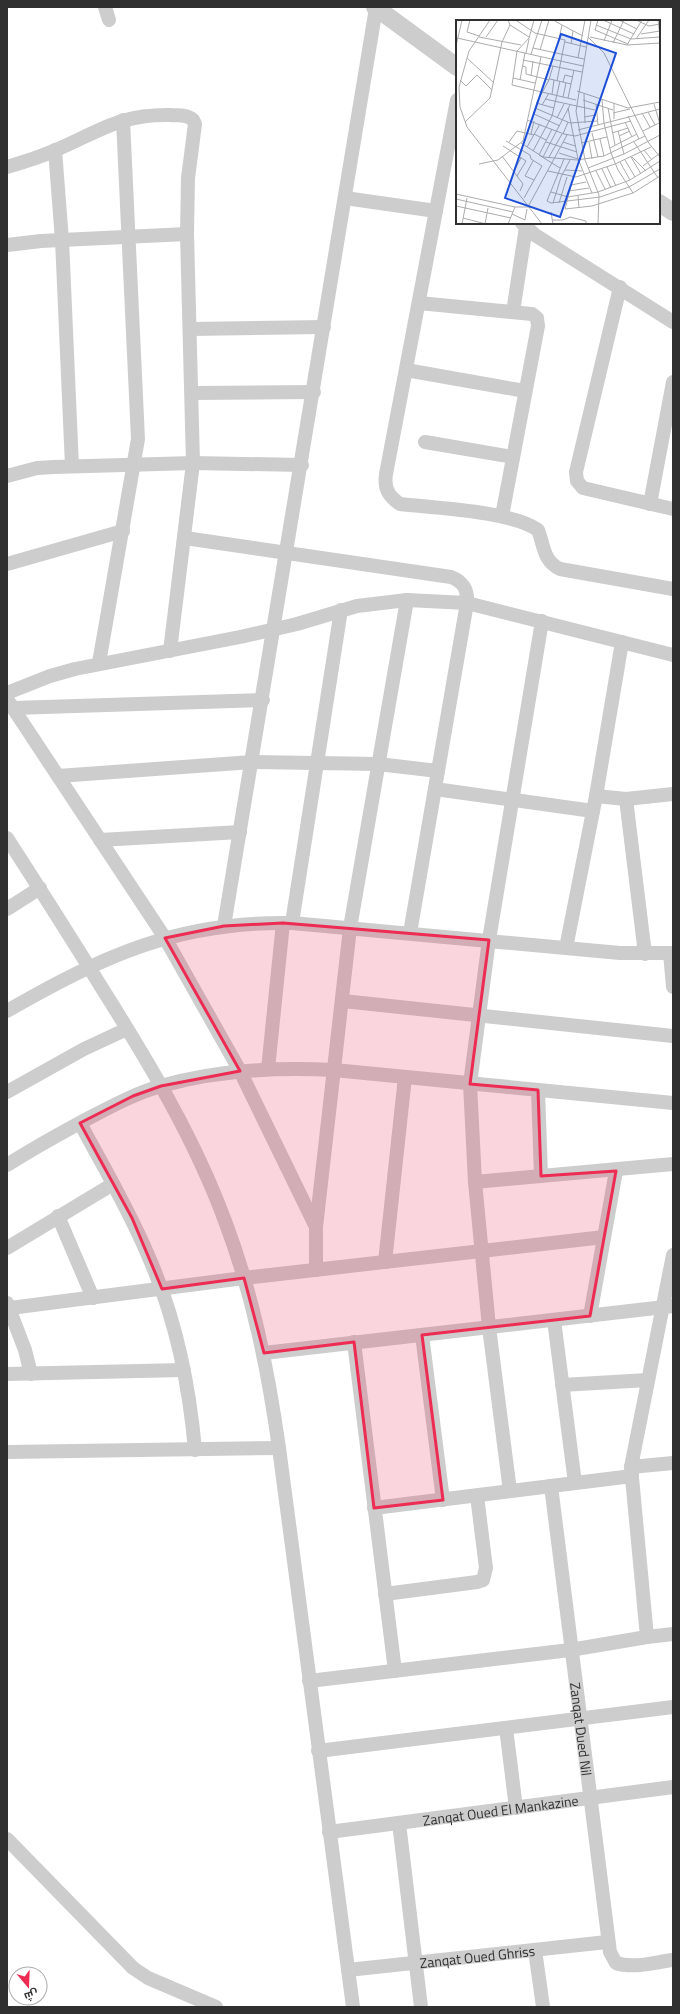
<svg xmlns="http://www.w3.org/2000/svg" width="680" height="2014" viewBox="0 0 680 2014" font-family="'Titillium Web',Cairo,sans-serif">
<rect width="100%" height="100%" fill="#fff"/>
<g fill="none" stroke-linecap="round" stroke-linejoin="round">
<!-- minor -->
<g stroke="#cdcdcd" stroke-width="14">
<path d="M 105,7 L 109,20"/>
<path d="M 457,100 L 386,474 C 384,488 388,496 400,504 C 435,508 511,511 538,530 C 544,545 543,561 560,569 L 673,589"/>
<path d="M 55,150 L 62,240 L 72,466"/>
<path d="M 7,167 C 24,162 40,157 56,150 C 100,131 120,114 170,115 C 178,116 187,114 193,120 L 195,124 L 188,178 L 187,234 L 193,463 L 170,651"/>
<path d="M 345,198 L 436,211"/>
<path d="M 522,223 L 535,235 L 673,322"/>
<path d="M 7,245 L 41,241 L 187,234"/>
<path d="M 620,287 L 576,472 L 577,481 L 583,488 L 673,509"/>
<path d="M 419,303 L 532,314 L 537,318 L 538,326 L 502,516"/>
<path d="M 513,312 L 526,227"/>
<path d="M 191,329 L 324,327"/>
<path d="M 406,370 L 525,391"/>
<path d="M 192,393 L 314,392"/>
<path d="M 425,442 L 513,457"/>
<path d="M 7,476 L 37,468 L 54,467 L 193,463 L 302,465"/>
<path d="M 650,504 L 673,382"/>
<path d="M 185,538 L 451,577 C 464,582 468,590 467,603 L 410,933"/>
<path d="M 7,564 L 123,531"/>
<path d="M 99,663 L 138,439 L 123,120"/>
<path d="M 7,693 L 50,676 L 75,669 L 240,637 L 297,624 L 357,606 L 407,600 L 467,603 L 673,655"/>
<path d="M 7,699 L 165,938 L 240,1071 L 316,1227"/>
<path d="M 13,708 L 263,700"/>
<path d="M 58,776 L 252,762 L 378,764 L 438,771"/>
<path d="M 435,789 L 593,811"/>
<path d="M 596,796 L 626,799 L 673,794"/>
<path d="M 626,799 L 645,954"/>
<path d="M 7,838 C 40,889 73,941 105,993 C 151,1066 195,1140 225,1221 C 253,1295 268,1370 279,1448 L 353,2007"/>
<path d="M 100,840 L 240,832"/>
<path d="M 7,909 L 40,888"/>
<path d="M 292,923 L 341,610"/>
<path d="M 224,926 L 376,8"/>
<path d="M 566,948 L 596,796 L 622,642"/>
<path d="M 670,953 L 673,987"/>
<path d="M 343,1001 L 673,1036"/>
<path d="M 7,1011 C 103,956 178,921 292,923 L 620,953 L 673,953"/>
<path d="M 268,1069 L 283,923"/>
<path d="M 538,1090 L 541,1176"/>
<path d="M 7,1092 L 84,1049 L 127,1029"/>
<path d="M 80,1123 C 103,1166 128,1208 147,1253 C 175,1315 189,1382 195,1450"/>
<path d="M 7,1165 C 34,1148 61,1133 89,1118 C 112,1106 136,1093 161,1086 C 217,1070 276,1067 334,1070 L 673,1103"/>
<path d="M 475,1182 L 673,1164"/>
<path d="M 58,1216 L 93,1298"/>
<path d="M 7,1248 L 113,1184"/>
<path d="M 385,1262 L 405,1077"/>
<path d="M 316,1270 L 316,1227 L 350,928 L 407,600"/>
<path d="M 7,1303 L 25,1350 L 31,1374"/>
<path d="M 10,1308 L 244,1278 L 604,1237"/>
<path d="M 590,1316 L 616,1171"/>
<path d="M 554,1320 L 575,1483"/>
<path d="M 422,1335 L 443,1500"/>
<path d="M 354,1342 L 395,1671"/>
<path d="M 264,1353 L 673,1306"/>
<path d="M 7,1374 L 184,1370"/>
<path d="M 562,1385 L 648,1380"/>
<path d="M 7,1452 L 279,1448"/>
<path d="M 631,1467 L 673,1463"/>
<path id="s1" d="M 551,1486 L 610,1952 L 616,1963 C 634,1969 655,1962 673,1960"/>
<path d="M 510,1491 L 489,1327 L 475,1182 L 470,1084 L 489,940 L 542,621"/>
<path d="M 374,1508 L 632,1476"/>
<path d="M 385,1594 L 477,1582 L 483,1580 L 486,1568 L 477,1496"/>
<path d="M 647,1637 L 631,1467 L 673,1255"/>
<path d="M 309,1681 L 570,1650 L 647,1637 L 673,1634"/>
<path d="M 506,1728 L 516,1808"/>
<path d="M 318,1751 L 673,1707"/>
<path d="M 399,1823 L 421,2007"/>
<path id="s2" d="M 329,1832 L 673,1787"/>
<path d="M 7,1839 L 133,1968 L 148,1978 L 216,2007"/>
<path d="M 535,1950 L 543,2007"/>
<path id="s3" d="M 348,1970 L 607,1942"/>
</g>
<!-- tertiary -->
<path stroke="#cdcdcd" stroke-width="18" d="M 375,7 L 457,67
M 659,203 L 673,212"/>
</g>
<!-- marked area -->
<path fill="#ed2b53" fill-opacity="0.2" stroke="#ed2b53" stroke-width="3" stroke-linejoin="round" d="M 283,923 L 489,940 L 470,1084 L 538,1090 L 541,1176 L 616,1171 L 590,1316 L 422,1335 L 443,1500 L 374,1508 L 354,1342 L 264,1353 L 244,1278 L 162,1289 L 132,1218 L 80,1123 L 133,1096 L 161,1086 L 240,1071 L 165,938 L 224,926 Z"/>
<g text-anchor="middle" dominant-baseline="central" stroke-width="4" stroke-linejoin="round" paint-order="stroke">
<!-- street labels -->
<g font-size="14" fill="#303030" stroke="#fff">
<text stroke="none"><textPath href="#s1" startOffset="245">Zanqat Dued Nil</textPath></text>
<text stroke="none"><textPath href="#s2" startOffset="173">Zanqat Oued El Mankazine</textPath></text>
<text stroke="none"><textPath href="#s3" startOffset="130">Zanqat Oued Ghriss</textPath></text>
</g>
</g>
<!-- overview -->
<g transform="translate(456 20)">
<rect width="204" height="204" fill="#fff"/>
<path fill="none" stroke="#acacac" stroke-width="1" d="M 14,0 L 11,12 L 23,16M 34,0 L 13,31 L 3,67 L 4,87 L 11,107 L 86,204M 52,0 L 54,5 L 73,17M 78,0 L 73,18 L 61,31 L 56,65 L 120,80M 97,0 L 106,5 L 103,19M 135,0 L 120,91 L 129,140 L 143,175 L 142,204M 142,0 L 139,10 L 172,24M 147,0 L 178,14M 163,0 L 181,9M 180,0 L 193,6 L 204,4M 202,0 L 204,16M 61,1 L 79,13 L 109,20 L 101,61M 106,5 L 127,16M 140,5 L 175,19 L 204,17M 185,14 L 204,11M 23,17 L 65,25M 30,17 L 42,0M 132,17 L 148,33 L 192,122 L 204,137M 134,17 L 171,25 L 204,23M 1,18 L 127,46M 180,19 L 193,0M 148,21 L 156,0M 109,22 L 130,27M 157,23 L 168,0M 115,24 L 117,11M 171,25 L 186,0M 0,26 L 6,0M 77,28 L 128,39M 84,30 L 93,0M 70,33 L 73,19M 75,34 L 86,0M 11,38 L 38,63M 122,38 L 129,0M 67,40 L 126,52M 66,46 L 70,47 L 70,54 L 93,60M 75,56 L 77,41M 57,58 L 79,63M 94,59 L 115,64M 4,60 L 10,66 L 21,55 L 36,70M 64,60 L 69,33M 107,62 L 109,55 L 117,57M 121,71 L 172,88 L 204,82M 96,74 L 98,60M 128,74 L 129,103M 107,77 L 110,63M 112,78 L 118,50M 89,79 L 139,90M 127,80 L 157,90M 146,80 L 148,103 L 155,133 L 162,150 L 177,173M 80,83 L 98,88M 158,83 L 158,99M 140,84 L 142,105M 198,84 L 204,104M 86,85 L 93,73M 79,88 L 114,103 L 141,101M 112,88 L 122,139 L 136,173M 152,88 L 159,125M 192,92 L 199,105M 157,93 L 174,89M 186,93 L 194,107M 78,94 L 104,106M 172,96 L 183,119M 128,97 L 140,95M 101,98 L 108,84M 71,100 L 108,114 L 119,116 L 175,101M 76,100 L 81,82 L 93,60 L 97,46M 9,102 L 34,78 L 46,22 L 54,5M 169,102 L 176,117M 122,110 L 204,89M 162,111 L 168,134M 187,111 L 203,103M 136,113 L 142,137M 156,113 L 172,108M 75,114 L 78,101M 78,114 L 90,120M 107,114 L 112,102M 163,116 L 174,111M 144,119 L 148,136M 50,121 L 74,135 L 75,139 L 86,146 L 68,178M 53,122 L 61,111 L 78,115M 90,122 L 121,132M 107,122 L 119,126M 133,122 L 136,139M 178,122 L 202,158M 65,123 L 87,137 L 121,140 L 148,136 L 189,116M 125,123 L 151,117M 47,126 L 70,141 L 61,156M 71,127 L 84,104M 154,128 L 181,114M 188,130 L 196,140M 77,131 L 96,96 L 104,61M 103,133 L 122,139M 83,135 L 96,109M 83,135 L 104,148M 46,136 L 67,164 L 64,171M 87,137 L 114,85M 93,137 L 106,114M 175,137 L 185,154M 176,137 L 190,151M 108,139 L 91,181 L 95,183 L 144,177 L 173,167 L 204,149M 169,140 L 179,157M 77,141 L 69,156 L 78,160M 164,142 L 174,160M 23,144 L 42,140 L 67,121 L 85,37M 187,146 L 204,133M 151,147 L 160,166M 132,148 L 168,134 L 204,115M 146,149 L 155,168M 109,150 L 126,151M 58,151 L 65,138M 92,151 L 120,157 L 159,144 L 195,127M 140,151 L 149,169M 117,158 L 109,189 L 136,186 L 161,178 L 177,173 L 204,156M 115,165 L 130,162M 113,171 L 133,168M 95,172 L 112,177 L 142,172 L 174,160 L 204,141M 0,174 L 59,187 L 75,187M 122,176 L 123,188M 0,179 L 57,192M 97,183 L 105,157 L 114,140M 103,183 L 111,157M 73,185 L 111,115M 0,186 L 55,198M 95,192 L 97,204M 56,194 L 69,200 L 71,189M 7,198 L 30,204M 96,200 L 107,200 L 114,197 L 130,201 L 130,204M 6,204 L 11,178M 29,204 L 32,188M 52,204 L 59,187"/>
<path fill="#1d4ed8" fill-opacity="0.15" stroke="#1d4ed8" stroke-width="2" d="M 105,14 L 160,33 L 104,197 L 49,178 Z"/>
<rect width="204" height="204" fill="none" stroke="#303030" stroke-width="2"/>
</g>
<!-- border -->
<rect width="680" height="2014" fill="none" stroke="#303030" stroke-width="16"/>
<!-- north arrow -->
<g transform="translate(28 1986) rotate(161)"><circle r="19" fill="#ffffff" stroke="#acacac"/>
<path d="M0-3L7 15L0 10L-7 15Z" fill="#ed2b53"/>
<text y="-6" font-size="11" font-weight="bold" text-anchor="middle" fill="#303030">ش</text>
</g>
</svg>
